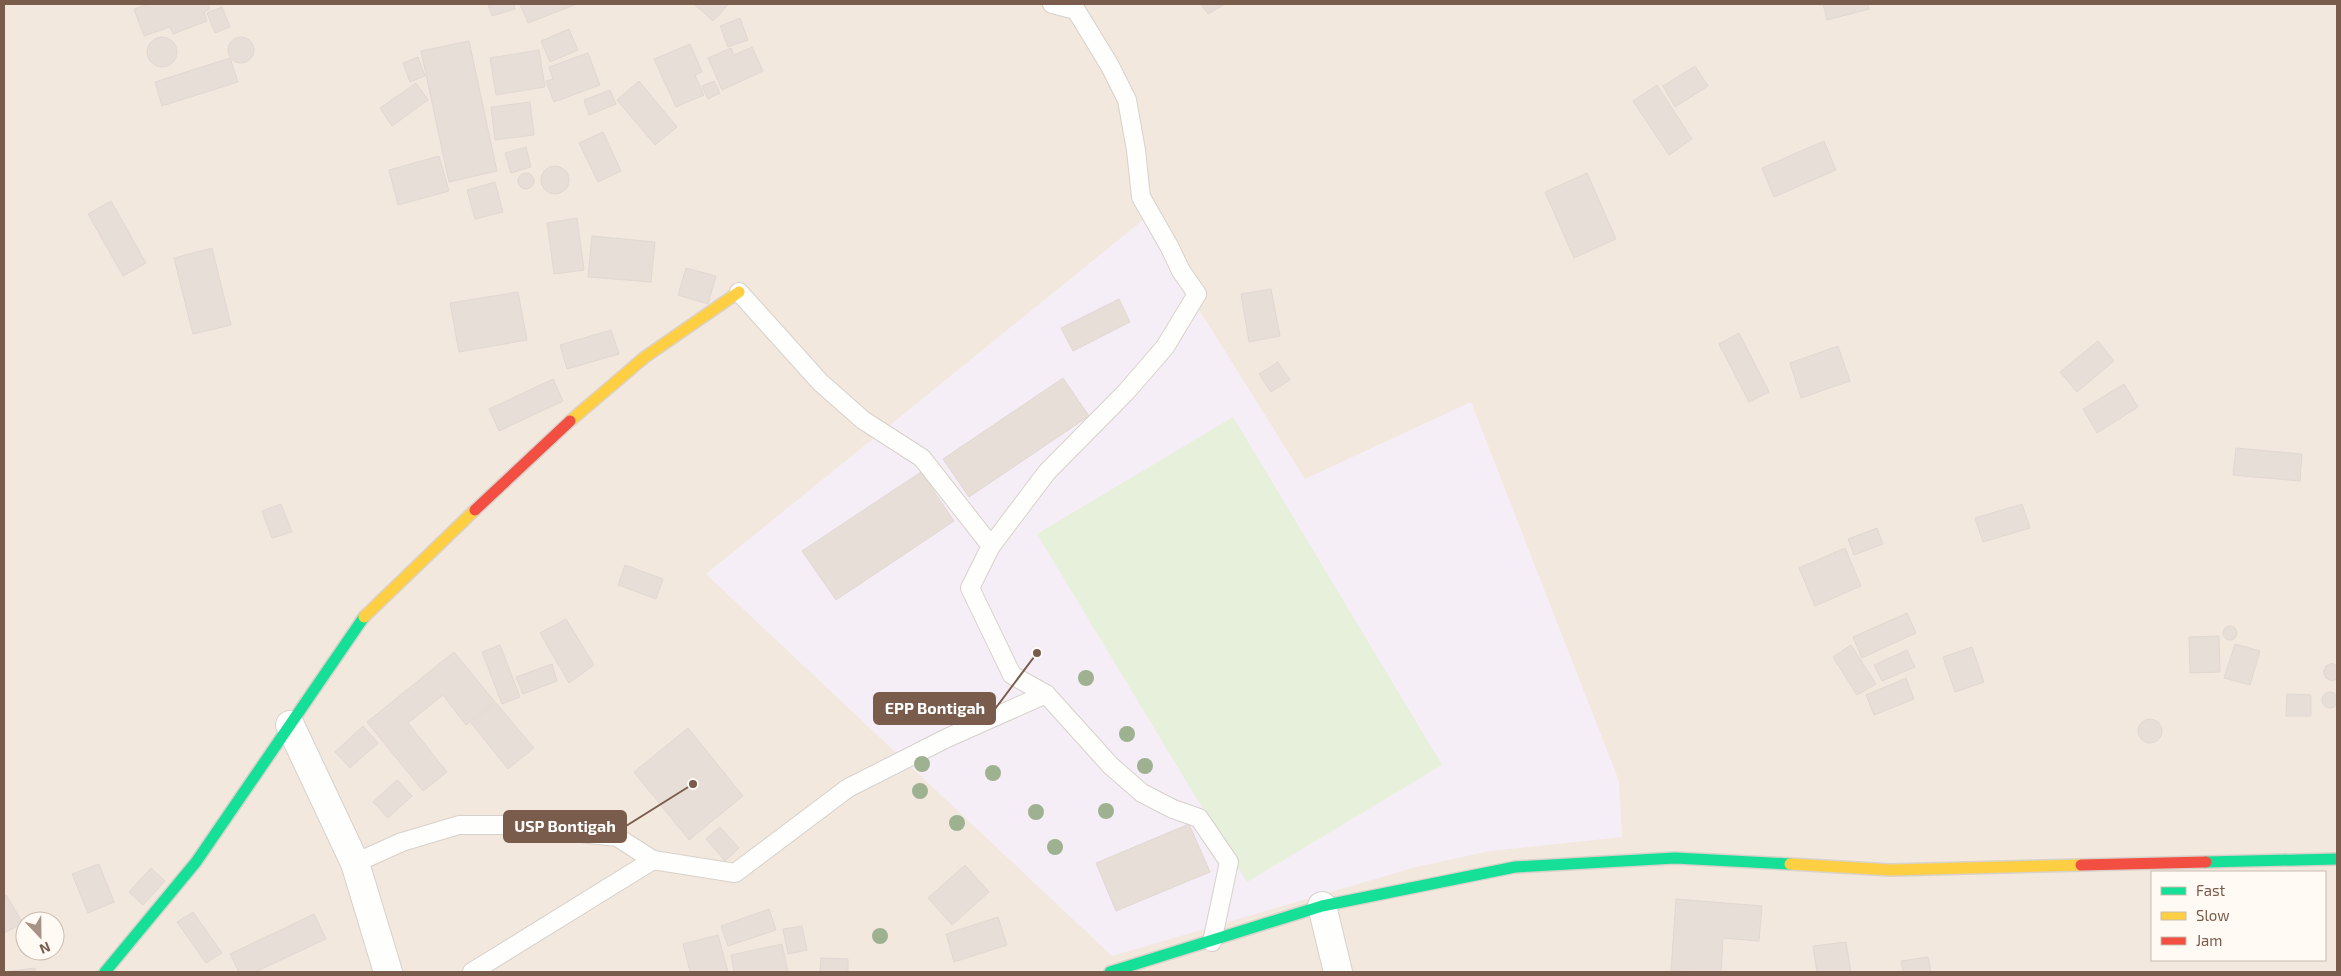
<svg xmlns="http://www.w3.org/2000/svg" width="2341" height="976" viewBox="0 0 2341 976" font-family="'Exo 2',sans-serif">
<rect width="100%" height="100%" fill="#f9f5f0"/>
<!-- residential -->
<path fill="#f2e8de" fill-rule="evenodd" d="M 4,4 L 2337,4 L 2337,972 L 4,972 ZM 2152,872 L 2325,872 L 2325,960 L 2152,960 ZM 25,921 L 55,921 L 55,951 L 25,951 Z"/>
<!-- education -->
<path fill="#f6eef6" d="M 1143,220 L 1305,479 L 1471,402 L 1619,781 L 1622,837 L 1490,851 L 1416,867 L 1112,956 L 706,574 Z"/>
<!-- pitch -->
<path fill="#e7f0db" d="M 1233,417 L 1442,765 L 1247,882 L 1037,534 Z"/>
<!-- building -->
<path fill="#e6ded7" stroke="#e2d8d2" d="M 149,4 L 208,4 L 210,9 L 204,12 L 207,21 L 173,34 L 170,27 L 144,36 L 134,9 Z
M 488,4 L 514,4 L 515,9 L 492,16 Z
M 520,4 L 577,4 L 528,23 Z
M 694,4 L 729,4 L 713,21 Z
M 1201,4 L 1225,4 L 1208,14 Z
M 1823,4 L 1868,4 L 1869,9 L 1827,20 Z
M 222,7 L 230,27 L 215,33 L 207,13 Z
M 740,18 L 748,40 L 728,47 L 720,26 Z
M 569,29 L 578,50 L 550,62 L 541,41 Z
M147 52a15 15 0 1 1 30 0a15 15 0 1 1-30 0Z
M228 50a13 13 0 1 1 26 0a13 13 0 1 1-26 0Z
M 469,41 L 497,171 L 449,182 L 421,51 Z
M 690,44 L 702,72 L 695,75 L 704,95 L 676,107 L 654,59 Z
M 752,47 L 763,71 L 722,90 L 708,58 L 731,48 L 734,55 Z
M 539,50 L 545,87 L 496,95 L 490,58 Z
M 588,53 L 600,85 L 554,102 L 546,81 L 553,79 L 549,67 Z
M 418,57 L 425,76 L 410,82 L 403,63 Z
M 230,58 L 238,82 L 162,106 L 155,82 Z
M 1695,66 L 1708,86 L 1675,107 L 1663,86 Z
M 639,81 L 677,127 L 655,145 L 617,100 Z
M 714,81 L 720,93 L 708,99 L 702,86 Z
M 416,83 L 428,100 L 392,126 L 380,108 Z
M 1657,85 L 1692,139 L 1669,155 L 1633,101 Z
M 610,90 L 616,104 L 589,115 L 584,100 Z
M 530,102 L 534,135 L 495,140 L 491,107 Z
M 603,132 L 621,171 L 598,182 L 579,143 Z
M 1824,141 L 1836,170 L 1774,197 L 1762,168 Z
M 526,147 L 531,167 L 511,173 L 505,153 Z
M 439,156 L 449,191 L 398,205 L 389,170 Z
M541 180a14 14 0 1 1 28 0a14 14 0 1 1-28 0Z
M 1587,173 L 1616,239 L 1574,258 L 1545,192 Z
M518 181a8 8 0 1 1 16 0a8 8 0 1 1-16 0Z
M 495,182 L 503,212 L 475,219 L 467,190 Z
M 111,201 L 146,263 L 123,276 L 88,214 Z
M 577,218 L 584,270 L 554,274 L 547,223 Z
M 592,236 L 655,242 L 651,282 L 588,277 Z
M 212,248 L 231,325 L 193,334 L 174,258 Z
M 686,268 L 716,276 L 708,304 L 678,295 Z
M 1271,289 L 1280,336 L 1249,342 L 1241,294 Z
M 518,292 L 527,340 L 459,352 L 450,303 Z
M 1119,299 L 1130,322 L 1073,351 L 1061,328 Z
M 611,330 L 619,354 L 567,369 L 560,345 Z
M 1739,333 L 1769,392 L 1749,402 L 1719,344 Z
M 2098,341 L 2114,361 L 2077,392 L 2060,372 Z
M 1838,346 L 1850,381 L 1801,398 L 1790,363 Z
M 1278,362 L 1290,380 L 1271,392 L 1259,374 Z
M 1063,378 L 1089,416 L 969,497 L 943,459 Z
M 553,379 L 563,401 L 499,431 L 489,409 Z
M 2124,384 L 2138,407 L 2097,433 L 2083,409 Z
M 2236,448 L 2302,454 L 2300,481 L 2233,475 Z
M 921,472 L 954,521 L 836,600 L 802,551 Z
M 281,504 L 292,532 L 272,538 L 262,511 Z
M 2022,504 L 2030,528 L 1983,542 L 1975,518 Z
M 1877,528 L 1883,544 L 1854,555 L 1848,539 Z
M 1845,548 L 1861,586 L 1815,606 L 1799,568 Z
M 625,565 L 663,579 L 656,599 L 618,585 Z
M 1907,613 L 1916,633 L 1862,658 L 1853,637 Z
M 566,619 L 594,665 L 569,683 L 540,633 Z
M2223 633a7 7 0 1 1 14 0a7 7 0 1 1-14 0Z
M 2219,636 L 2220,672 L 2190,673 L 2189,637 Z
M 2235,644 L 2260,651 L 2250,685 L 2224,678 Z
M 500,645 L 520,697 L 502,704 L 482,652 Z
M 1851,645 L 1876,684 L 1857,695 L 1833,657 Z
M 1972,647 L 1984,682 L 1955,692 L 1943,657 Z
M 1907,650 L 1915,667 L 1882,681 L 1874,665 Z
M 454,652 L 495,702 L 466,725 L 443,695 L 408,723 L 447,772 L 423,791 L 367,722 Z
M 2332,663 L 2337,666 L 2337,679 L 2332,681 L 2326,678 L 2323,672 L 2326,666 Z
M 552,664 L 557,681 L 523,694 L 516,677 Z
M 1906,678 L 1914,699 L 1874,715 L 1866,695 Z
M2322 700a8 8 0 1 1 16 0a8 8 0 1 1-16 0Z
M 2287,694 L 2311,695 L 2311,716 L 2286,716 Z
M 496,703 L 534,748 L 508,769 L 471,723 Z
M2138 731a12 12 0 1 1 24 0a12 12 0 1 1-24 0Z
M 363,726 L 378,743 L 350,768 L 335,752 Z
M 688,728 L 743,796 L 689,840 L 634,772 Z
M 397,780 L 412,796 L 388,818 L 373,802 Z
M 1189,824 L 1210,872 L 1116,911 L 1096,863 Z
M 720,827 L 739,848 L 725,861 L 706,839 Z
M 99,864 L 114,902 L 88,913 L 72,874 Z
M 965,865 L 989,892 L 952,925 L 928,898 Z
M 151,868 L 165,881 L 143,905 L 129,892 Z
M 6,895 L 23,923 L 4,933 L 4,896 Z
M 1676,899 L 1762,906 L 1759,941 L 1723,938 L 1721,972 L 1671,971 Z
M 769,909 L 776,930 L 728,946 L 721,926 Z
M 193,912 L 222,953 L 206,963 L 177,922 Z
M 314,914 L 326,939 L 255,972 L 239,972 L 230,954 Z
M 998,917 L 1007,945 L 954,962 L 946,934 Z
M 802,926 L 807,950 L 788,954 L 783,929 Z
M 718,935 L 728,972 L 690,972 L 683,944 Z
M 1846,942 L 1851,972 L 1817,972 L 1813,946 Z
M 782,944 L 788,972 L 734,972 L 731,955 Z
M 1928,957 L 1931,972 L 1903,972 L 1901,961 Z
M 821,958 L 848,959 L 848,972 L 820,972 Z
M 35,968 L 35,972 L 4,972 Z"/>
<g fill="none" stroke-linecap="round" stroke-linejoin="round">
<!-- lane casing -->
<g stroke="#d7d1cb" stroke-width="20">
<path id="lane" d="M 1052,4 L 1076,10 L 1110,66 L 1127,100 L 1136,150 L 1141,197 L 1169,246 L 1181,271 L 1197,294 L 1165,347 L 1126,392 L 1047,472 L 991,546 L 970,588 L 1012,675 L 1046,694 L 1111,766 L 1142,793 L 1173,809 L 1199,818 L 1229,862 L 1212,942
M 739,292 L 820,382 L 863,420 L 922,458 L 991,546
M 355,863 L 402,842 L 459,825 L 506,825 L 617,837 L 653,860
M 472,972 L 653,860 L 735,873 L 848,788 L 947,738 L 1046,694"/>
</g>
<!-- street casing -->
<g stroke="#d7d1cb" stroke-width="30">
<path id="street" d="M 290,725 L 355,863 L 388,972
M 1322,906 L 1338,972"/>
</g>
<!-- fast casing -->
<g stroke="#d9d2cb" stroke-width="14">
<path id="fast" d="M 2206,862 L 2337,859
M 105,972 L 196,862 L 364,617
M 1110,972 L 1322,906 L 1515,867 L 1675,858 L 1790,864"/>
</g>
<!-- slow casing -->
<g stroke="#d9d2cb" stroke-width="14">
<path id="slow" d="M 570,421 L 645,357 L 739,292
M 364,617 L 475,510
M 1790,864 L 1891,870 L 2081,865"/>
</g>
<!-- jam casing -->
<g stroke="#d9d2cb" stroke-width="14">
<path id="jam" d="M 475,510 L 570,421
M 2081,865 L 2206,862"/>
</g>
<!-- lane -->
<use href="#lane" stroke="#fefefd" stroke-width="18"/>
<!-- street -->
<use href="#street" stroke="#fefefd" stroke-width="28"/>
<!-- fast -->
<use href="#fast" stroke="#16e098" stroke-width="11"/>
<!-- slow -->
<use href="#slow" stroke="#ffcf43" stroke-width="11"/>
<!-- jam -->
<use href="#jam" stroke="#f24e42" stroke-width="11"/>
</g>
<!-- trees -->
<g fill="#9eb190">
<circle cx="1086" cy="678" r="8"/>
<circle cx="1127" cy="734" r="8"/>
<circle cx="922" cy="764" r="8"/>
<circle cx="1145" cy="766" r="8"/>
<circle cx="993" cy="773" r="8"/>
<circle cx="920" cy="791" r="8"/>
<circle cx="1106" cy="811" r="8"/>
<circle cx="1036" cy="812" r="8"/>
<circle cx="957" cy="823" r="8"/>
<circle cx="1055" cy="847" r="8"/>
<circle cx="880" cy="936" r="8"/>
</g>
<!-- callouts -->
<path fill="none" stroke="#7a5c4d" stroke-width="2" d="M1037 653L995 709M693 784L626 826"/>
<g fill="#7a5c4d" stroke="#fffaf3" stroke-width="2">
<circle cx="1037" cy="653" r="5"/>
<circle cx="693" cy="784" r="5"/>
</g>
<g fill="#7a5c4d" stroke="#7a5c4d" stroke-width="2">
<rect x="874" y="693" width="121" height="31" rx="5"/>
<rect x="504" y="811" width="122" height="31" rx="5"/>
</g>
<g font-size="16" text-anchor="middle" font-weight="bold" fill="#fff">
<text x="935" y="714">EPP Bontigah</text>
<text x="565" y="832">USP Bontigah</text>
</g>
<!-- border -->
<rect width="2341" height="976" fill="none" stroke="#7a5c4d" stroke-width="10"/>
<!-- legend -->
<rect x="2151" y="871" width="175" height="90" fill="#fffaf3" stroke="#cabbb1"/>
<rect x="2161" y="887" width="25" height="8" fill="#16e098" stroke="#cabbb1"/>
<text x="2196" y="896" font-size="15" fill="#7a5c4d">Fast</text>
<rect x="2161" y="912" width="25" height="8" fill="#ffcf43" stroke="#cabbb1"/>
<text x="2196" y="921" font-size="15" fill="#7a5c4d">Slow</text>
<rect x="2161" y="937" width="25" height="8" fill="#f24e42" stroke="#cabbb1"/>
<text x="2196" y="946" font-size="15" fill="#7a5c4d">Jam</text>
<!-- north arrow -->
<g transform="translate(40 936) rotate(158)"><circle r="24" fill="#fffaf3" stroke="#cabbb1"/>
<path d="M0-4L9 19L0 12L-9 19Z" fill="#a69286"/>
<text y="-8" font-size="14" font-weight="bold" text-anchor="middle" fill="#7a5c4d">N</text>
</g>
</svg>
